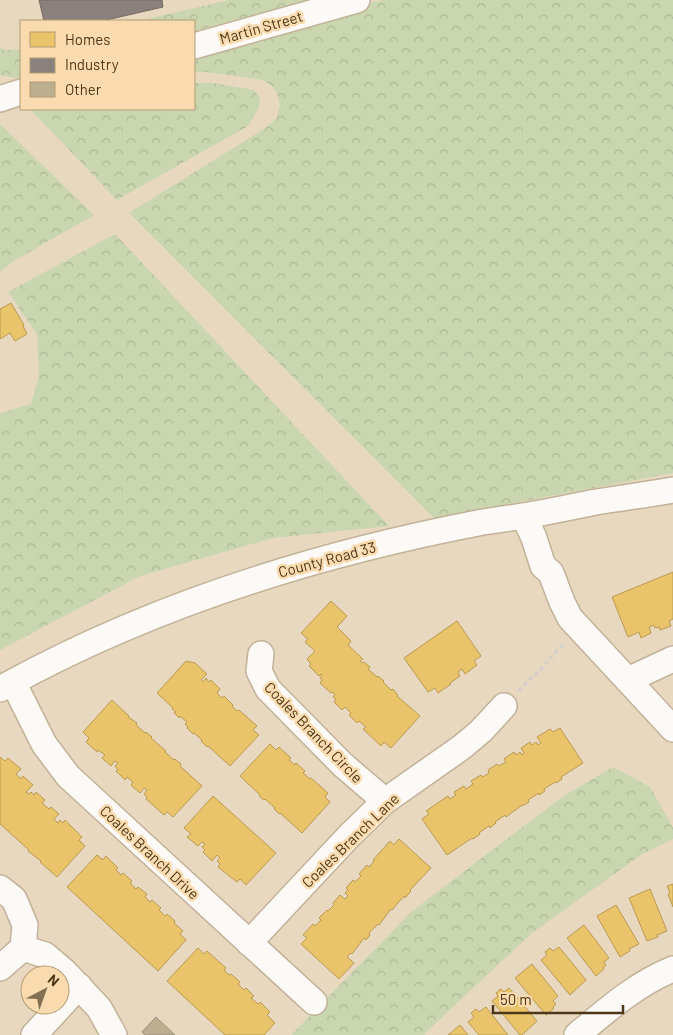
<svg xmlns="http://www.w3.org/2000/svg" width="673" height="1035" viewBox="0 0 673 1035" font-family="Barlow,sans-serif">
<defs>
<pattern id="forest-crowns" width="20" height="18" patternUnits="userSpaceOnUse" patternTransform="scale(1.25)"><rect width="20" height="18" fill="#c9d6af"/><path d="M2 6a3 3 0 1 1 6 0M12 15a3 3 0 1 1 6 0" fill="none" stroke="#aeb896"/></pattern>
</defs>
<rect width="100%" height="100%" fill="#e8d8c0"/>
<!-- forest -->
<path fill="url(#forest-crowns)" d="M 229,0 L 309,0 L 194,31 L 194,21 L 139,21 Z
M 384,0 L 673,0 L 673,473 L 434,518 L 129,213 L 264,129 L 276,119 L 280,106 L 277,94 L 272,86 L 263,80 L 206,72 L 194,72 L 194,50 L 353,6 Z
M 0,47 L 4,50 L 21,49 L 21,79 L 0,75 Z
M 194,83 L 213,83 L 254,90 L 260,98 L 259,107 L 248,126 L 117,200 L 30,109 L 194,109 Z
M 0,124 L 94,215 L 12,262 L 0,272 Z
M 115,234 L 389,526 L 273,538 L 140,576 L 0,650 L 0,413 L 31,404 L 39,376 L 37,334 L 8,292 Z
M 613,767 L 650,787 L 673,828 L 673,839 L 641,855 L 532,933 L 423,1035 L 291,1035 L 411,912 L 562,797 Z"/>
<!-- homes -->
<path fill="#e9c46a" stroke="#ba9a51" d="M 11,303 L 24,325 L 23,326 L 27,334 L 15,341 L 10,333 L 0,339 L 0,309 Z
M 673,572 L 673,619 L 669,621 L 671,626 L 660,630 L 659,627 L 655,628 L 654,625 L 649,627 L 651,633 L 641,638 L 639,632 L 628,637 L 612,597 Z
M 331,601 L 347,616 L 337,627 L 351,641 L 348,645 L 363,659 L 360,661 L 362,663 L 364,662 L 370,667 L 368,669 L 377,677 L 378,676 L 384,681 L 383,682 L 391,690 L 393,689 L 398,695 L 397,696 L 420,716 L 391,748 L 384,742 L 381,746 L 363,729 L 366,727 L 359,721 L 357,723 L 349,715 L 351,713 L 345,707 L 342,710 L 334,702 L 336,699 L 333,697 L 335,695 L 332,692 L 331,693 L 320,683 L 322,680 L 320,678 L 322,675 L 321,674 L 319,676 L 309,666 L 311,664 L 307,659 L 315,651 L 305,642 L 308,639 L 301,633 Z
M 457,621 L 481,656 L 474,661 L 477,665 L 465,674 L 462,669 L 458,672 L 460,676 L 450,683 L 451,684 L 438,693 L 435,688 L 428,692 L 404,658 Z
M 186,661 L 195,663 L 207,674 L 201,680 L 203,682 L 206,678 L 209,682 L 211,680 L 220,689 L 217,693 L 222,698 L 224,696 L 233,705 L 232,706 L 237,711 L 239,710 L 257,726 L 253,730 L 259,735 L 230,766 L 208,746 L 207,747 L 201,741 L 202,740 L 194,733 L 193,734 L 187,728 L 188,727 L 185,724 L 187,722 L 180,716 L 179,718 L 174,713 L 176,712 L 172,709 L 173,708 L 157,693 Z
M 112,700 L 129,716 L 128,717 L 137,723 L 136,725 L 145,733 L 146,732 L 152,737 L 151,738 L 166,751 L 165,752 L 174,760 L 175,759 L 181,764 L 180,766 L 202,786 L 173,817 L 167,812 L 164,815 L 146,799 L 147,797 L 144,794 L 147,790 L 144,788 L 140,793 L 131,785 L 133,782 L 127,777 L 125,780 L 116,771 L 118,770 L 115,766 L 118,763 L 115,761 L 111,766 L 102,758 L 105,755 L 98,750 L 97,752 L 86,742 L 89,738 L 83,732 Z
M 560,728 L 583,763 L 561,777 L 562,779 L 556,783 L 555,782 L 544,789 L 545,791 L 539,795 L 539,793 L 528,800 L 529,802 L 522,806 L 522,805 L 506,817 L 505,815 L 495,822 L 496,823 L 490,828 L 489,826 L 479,833 L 480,834 L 473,839 L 472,838 L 447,855 L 422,819 L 429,814 L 426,811 L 448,796 L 450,799 L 456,795 L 454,792 L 464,786 L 466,789 L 473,784 L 471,781 L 481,775 L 483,777 L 489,773 L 488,770 L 497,764 L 499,766 L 506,762 L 504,759 L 514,752 L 516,755 L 520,752 L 522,755 L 524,753 L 521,748 L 530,742 L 532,745 L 536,742 L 538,745 L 541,743 L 537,737 L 550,729 L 553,732 Z
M 270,744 L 276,750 L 279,747 L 291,758 L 289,760 L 295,765 L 296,763 L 305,771 L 303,773 L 310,779 L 311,778 L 328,793 L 325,797 L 330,802 L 302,833 L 280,813 L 279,814 L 274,809 L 275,808 L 265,799 L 264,800 L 259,796 L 260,795 L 240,776 Z
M 0,757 L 5,761 L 8,758 L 21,769 L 16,774 L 21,779 L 23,776 L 33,785 L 26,792 L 29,794 L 31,792 L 34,795 L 36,792 L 45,800 L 42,803 L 49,809 L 51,807 L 59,814 L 54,819 L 58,823 L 60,820 L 63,823 L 65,820 L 82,837 L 79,840 L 85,846 L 57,877 L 40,862 L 41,861 L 28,851 L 29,850 L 0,824 Z
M 213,796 L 276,853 L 246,885 L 240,879 L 237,882 L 218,867 L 220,864 L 217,861 L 220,858 L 217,855 L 212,861 L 203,852 L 205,850 L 202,847 L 205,844 L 202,842 L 198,846 L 187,837 L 191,834 L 184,828 Z
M 399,839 L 431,868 L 410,890 L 411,891 L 405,898 L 404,896 L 392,910 L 391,909 L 379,925 L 378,924 L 369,933 L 370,935 L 366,940 L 364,938 L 352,954 L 351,953 L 347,957 L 354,963 L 339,979 L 301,944 L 307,938 L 303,935 L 313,924 L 315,926 L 321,920 L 319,918 L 327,910 L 328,911 L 334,905 L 333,903 L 340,895 L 345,899 L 348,896 L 345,893 L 348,890 L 346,888 L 353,880 L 355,882 L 361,876 L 359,874 L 367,865 L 369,867 L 374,861 L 373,860 L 390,841 L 394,845 Z
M 97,855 L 103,860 L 106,856 L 118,868 L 116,870 L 121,875 L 123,873 L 132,881 L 130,883 L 136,889 L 138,887 L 147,894 L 145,897 L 150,902 L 152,900 L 161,908 L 159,910 L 165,916 L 167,914 L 175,921 L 174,923 L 183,931 L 180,934 L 186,940 L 158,971 L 67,887 Z
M 673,884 L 673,907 L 668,894 L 670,893 L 667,886 Z
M 650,889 L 667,931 L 657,935 L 658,937 L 647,941 L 629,898 Z
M 616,905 L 639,944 L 629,949 L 630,951 L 620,957 L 597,916 Z
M 584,925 L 609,958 L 604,962 L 606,965 L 603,968 L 604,969 L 596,976 L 567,938 Z
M 559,947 L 586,980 L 570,995 L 541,960 L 547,955 L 545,952 L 550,948 L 553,951 Z
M 198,948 L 204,954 L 207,951 L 226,968 L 224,970 L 229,975 L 231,974 L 240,982 L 238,984 L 244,990 L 246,988 L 254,996 L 251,998 L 258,1004 L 260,1002 L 270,1012 L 267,1015 L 275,1023 L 264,1035 L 225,1035 L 167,981 Z
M 532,964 L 558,996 L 553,1001 L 556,1004 L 553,1007 L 554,1008 L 546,1015 L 515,978 Z
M 509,988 L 537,1021 L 522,1035 L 520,1035 L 492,1001 L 498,996 L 496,993 L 501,989 L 504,992 Z
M 486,1007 L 508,1035 L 479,1035 L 468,1022 L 474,1017 L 471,1013 L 476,1009 L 479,1012 Z
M 460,1025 L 468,1035 L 448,1035 Z"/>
<!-- industry -->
<path fill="#8a817c" stroke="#776b5e" d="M 39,0 L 162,0 L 163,7 L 102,21 L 44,21 Z"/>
<!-- building -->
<path fill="#bbaf8f" stroke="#998f78" d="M 156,1017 L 175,1035 L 145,1035 L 142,1032 Z"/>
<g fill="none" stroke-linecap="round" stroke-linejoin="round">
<!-- minor casing -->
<g stroke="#c2b298" stroke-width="28">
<path id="minor" d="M 194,46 L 357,0
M 0,99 L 21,92
M 524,516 L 534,538 L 543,566 L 551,573 L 562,602 L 570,618 L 673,729
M 261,654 L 259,671 L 268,689 L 343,765 L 385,801
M 628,680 L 673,659
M 13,682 L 44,744 L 68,776 L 314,1002
M 0,689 C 149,606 316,554 483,522 C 504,519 525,516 546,512 C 561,509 576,506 591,503 C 618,498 646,495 673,490
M 0,888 L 14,899 L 25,925 L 23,948
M 249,943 L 349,836 L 385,801 L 462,747 L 481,731 L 504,706
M 0,968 L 23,948 L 45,955 L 65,972 L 99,1008 L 114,1035
M 34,1035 L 79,986
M 577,1035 C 607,1010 636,984 673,969"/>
</g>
<!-- path -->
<path stroke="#d5d0c8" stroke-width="3" stroke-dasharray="5 2.5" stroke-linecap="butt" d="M 518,691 L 543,667 L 559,648 L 566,643"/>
<!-- minor -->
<use href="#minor" stroke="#fcf9f6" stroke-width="25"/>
</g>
<g text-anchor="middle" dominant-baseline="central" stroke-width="5" stroke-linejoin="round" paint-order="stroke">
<!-- street labels -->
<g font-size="15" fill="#4c3818" stroke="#f9dbaf">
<text transform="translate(261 27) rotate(-16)">Martin Street</text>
<text transform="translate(327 559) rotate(-15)">County Road 33</text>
<text transform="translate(314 732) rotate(46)">Coales Branch Circle</text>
<text transform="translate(350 840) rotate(-44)">Coales Branch Lane</text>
<text transform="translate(150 852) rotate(43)">Coales Branch Drive</text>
</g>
</g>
<!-- legend -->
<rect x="20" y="20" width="175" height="90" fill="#f9dbaf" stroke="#b49a73"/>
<rect x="30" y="32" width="25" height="15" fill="#e9c46a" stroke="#b49a73"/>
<text x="65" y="45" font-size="15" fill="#4c3818">Homes</text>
<rect x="30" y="58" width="25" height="15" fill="#8a817c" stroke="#b49a73"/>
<text x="65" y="70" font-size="15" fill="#4c3818">Industry</text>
<rect x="30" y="82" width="25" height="15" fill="#bbaf8f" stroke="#b49a73"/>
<text x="65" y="95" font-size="15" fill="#4c3818">Other</text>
<!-- north arrow -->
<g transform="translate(45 990) rotate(41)"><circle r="24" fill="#f9dbaf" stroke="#b49a73"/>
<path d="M0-4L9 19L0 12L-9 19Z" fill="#837053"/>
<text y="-8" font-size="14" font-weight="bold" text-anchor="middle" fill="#4c3818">N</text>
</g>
<!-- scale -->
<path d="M493 1005v8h130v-8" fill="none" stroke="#4c3818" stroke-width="2.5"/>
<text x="500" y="1005" font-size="15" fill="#4c3818" stroke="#f9dbaf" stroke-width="4" paint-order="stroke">50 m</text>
</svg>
